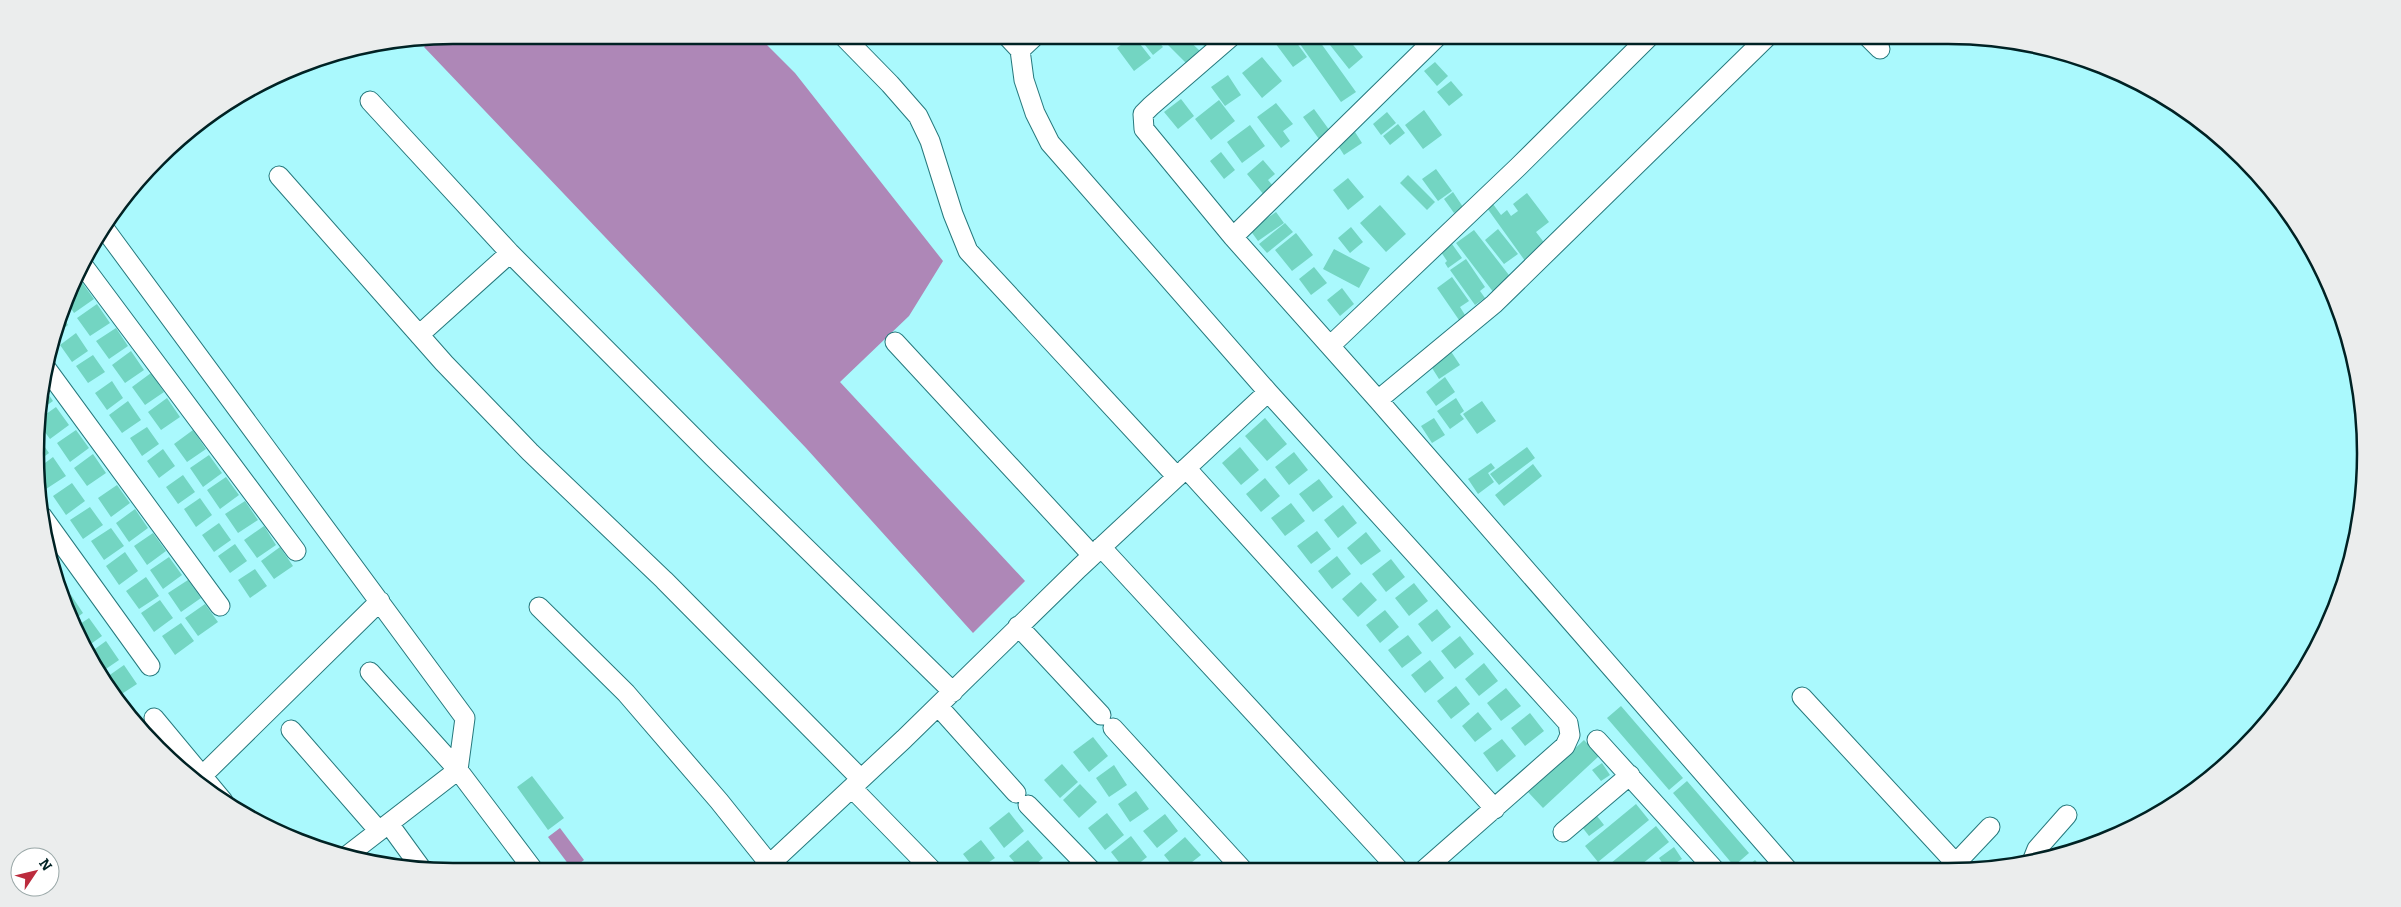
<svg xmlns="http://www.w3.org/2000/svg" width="2401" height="907" viewBox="0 0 2401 907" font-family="Bitter,serif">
<rect width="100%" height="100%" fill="#aaf9fd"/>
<!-- water -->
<path fill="#ae87b7" d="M 454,35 L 757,35 L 795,73 L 943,261 L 909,316 L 840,382 L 1025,581 L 973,633 L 806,448 L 424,47 L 434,38 Z
M 560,828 L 584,860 L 572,869 L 548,837 Z"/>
<!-- building -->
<path fill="#73d5c2" d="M 1133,35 L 1151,58 L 1134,71 L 1117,48 Z
M 1137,35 L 1153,35 L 1163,47 L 1153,55 Z
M 1158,35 L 1183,35 L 1200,51 L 1187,64 Z
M 1194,35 L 1219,35 L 1205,47 Z
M 1269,35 L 1291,35 L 1307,57 L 1293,67 Z
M 1298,35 L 1315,35 L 1356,92 L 1341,102 L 1295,37 Z
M 1317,35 L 1337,35 L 1325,44 Z
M 1342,35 L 1345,35 L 1363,57 L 1349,69 L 1330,45 Z
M 1262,57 L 1282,81 L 1262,98 L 1242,73 Z
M 1435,62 L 1448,76 L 1437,86 L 1424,71 Z
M 1228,75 L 1241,95 L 1225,106 L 1211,87 Z
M 1451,81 L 1463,95 L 1449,106 L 1437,92 Z
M 1181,99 L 1194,116 L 1178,129 L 1164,112 Z
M 1219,100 L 1235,121 L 1211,140 L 1195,119 Z
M 1276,103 L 1293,124 L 1283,131 L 1290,141 L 1281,148 L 1257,117 Z
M 1314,109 L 1330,131 L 1319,139 L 1303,117 Z
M 1424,110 L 1442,135 L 1423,149 L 1405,125 Z
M 1387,112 L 1396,123 L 1381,135 L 1373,124 Z
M 1398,124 L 1405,133 L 1390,145 L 1383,136 Z
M 1250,125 L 1265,146 L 1242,163 L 1227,142 Z
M 1355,132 L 1362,143 L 1344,155 L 1337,144 Z
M 1221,152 L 1235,170 L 1224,179 L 1210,161 Z
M 1263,160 L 1275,174 L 1268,180 L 1274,187 L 1264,195 L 1247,174 Z
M 1436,169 L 1452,191 L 1438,201 L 1422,179 Z
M 1408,175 L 1435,202 L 1427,210 L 1400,183 Z
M 1348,178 L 1364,197 L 1348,210 L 1333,190 Z
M 1453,192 L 1463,207 L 1454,213 L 1444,199 Z
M 1527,193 L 1549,222 L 1536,232 L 1549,249 L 1528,265 L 1487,208 L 1493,204 L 1501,215 L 1507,210 L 1511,216 L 1518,211 L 1513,204 Z
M 1380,205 L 1406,234 L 1386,252 L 1360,223 Z
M 1276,212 L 1284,223 L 1258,241 L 1250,230 Z
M 1285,223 L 1293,232 L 1267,253 L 1259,244 Z
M 1351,227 L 1363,242 L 1350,253 L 1338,238 Z
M 1498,229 L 1518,254 L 1504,264 L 1485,240 Z
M 1474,230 L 1512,279 L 1494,293 L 1456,243 Z
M 1296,233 L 1313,255 L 1292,271 L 1275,250 Z
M 1452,244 L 1462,258 L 1448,268 L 1445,263 L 1447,261 L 1441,252 Z
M 1334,249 L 1370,268 L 1359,288 L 1323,269 Z
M 1466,259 L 1485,287 L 1480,291 L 1485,298 L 1475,305 L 1450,270 Z
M 1314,267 L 1327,283 L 1311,295 L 1299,279 Z
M 1452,277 L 1469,301 L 1460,307 L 1465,315 L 1459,320 L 1437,288 Z
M 81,281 L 94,299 L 74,313 L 66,301 L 72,287 Z
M 1342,288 L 1354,304 L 1340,316 L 1327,300 Z
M 97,304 L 110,323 L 90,336 L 77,318 Z
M 60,313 L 68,325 L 53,336 L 57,319 Z
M 116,328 L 128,346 L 109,359 L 96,341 Z
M 76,333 L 88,351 L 72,362 L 60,345 Z
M 1448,347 L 1460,365 L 1439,379 L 1427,360 Z
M 131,351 L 144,370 L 125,383 L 112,365 Z
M 93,355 L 105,372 L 88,383 L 76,366 Z
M 151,373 L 164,392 L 145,405 L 132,387 Z
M 1445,377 L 1455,392 L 1436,406 L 1426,392 Z
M 112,381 L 123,398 L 107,410 L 95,393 Z
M 42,385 L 53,401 L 39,411 L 39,399 Z
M 167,398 L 180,417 L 161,430 L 148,412 Z
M 1456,398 L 1464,411 L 1460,414 L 1464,419 L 1450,429 L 1437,411 Z
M 128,401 L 141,420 L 122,433 L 109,415 Z
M 1482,401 L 1496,421 L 1477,434 L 1463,414 Z
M 56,407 L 69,425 L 50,439 L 39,424 L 39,419 Z
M 1265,418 L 1287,444 L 1267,461 L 1245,436 Z
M 1434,418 L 1445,435 L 1432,443 L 1421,426 Z
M 147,427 L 159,444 L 142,456 L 130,438 Z
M 76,430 L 89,448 L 70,462 L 57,443 Z
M 193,430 L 206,449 L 187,462 L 174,444 Z
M 40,440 L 49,453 L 41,459 Z
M 1240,447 L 1259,470 L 1241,485 L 1222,463 Z
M 1527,447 L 1535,458 L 1499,485 L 1490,474 Z
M 163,449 L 175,466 L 159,478 L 147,461 Z
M 1294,452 L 1308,470 L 1289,485 L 1275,467 Z
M 93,454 L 106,473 L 87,486 L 74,468 Z
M 209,455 L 222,473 L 203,487 L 190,468 Z
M 53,457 L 66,476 L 46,489 L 41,482 L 41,466 Z
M 1491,463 L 1495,468 L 1488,473 L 1494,482 L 1478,494 L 1468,479 Z
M 1533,464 L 1542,476 L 1504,506 L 1495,495 Z
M 183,475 L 195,492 L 178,504 L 166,487 Z
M 226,477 L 239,495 L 220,509 L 207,490 Z
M 1265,478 L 1280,496 L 1261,512 L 1246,494 Z
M 1319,479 L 1333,497 L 1313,512 L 1299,494 Z
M 72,483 L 85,501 L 66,515 L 53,496 Z
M 117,485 L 130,503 L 111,517 L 98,498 Z
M 200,498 L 212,515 L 196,527 L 184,509 Z
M 245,501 L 258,520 L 238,533 L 225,514 Z
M 1291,503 L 1305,521 L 1285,536 L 1271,518 Z
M 1343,505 L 1357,523 L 1338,538 L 1324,520 Z
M 90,507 L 103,525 L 83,539 L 70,520 Z
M 135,509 L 148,528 L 129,542 L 116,523 Z
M 219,523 L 231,540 L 214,552 L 202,535 Z
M 264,526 L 276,545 L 257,558 L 244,540 Z
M 111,528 L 124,546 L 104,560 L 91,541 Z
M 1317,531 L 1331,549 L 1311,564 L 1297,546 Z
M 1366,532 L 1381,551 L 1361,565 L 1347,548 Z
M 153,533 L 166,551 L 147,565 L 134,546 Z
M 235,544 L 247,561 L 230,573 L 218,556 Z
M 280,547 L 293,566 L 274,579 L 261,561 Z
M 125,552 L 138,571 L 119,585 L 106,566 Z
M 1337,556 L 1351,574 L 1332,589 L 1318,571 Z
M 169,557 L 182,575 L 163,589 L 150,570 Z
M 1391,559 L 1405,577 L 1386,592 L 1372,574 Z
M 255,569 L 267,586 L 250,598 L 238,580 Z
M 55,574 L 66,590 L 61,594 Z
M 146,577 L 159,596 L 139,609 L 126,591 Z
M 188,580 L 201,598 L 181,612 L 168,593 Z
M 1361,582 L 1377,600 L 1358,617 L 1342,599 Z
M 1414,583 L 1428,601 L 1409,616 L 1395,598 Z
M 71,595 L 83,613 L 71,622 L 63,600 Z
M 160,600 L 173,618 L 154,632 L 141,613 Z
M 205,604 L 218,622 L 198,636 L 185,618 Z
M 1437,609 L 1451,627 L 1432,642 L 1418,624 Z
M 1385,610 L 1399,627 L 1380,643 L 1366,625 Z
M 89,618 L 102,636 L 85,648 L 74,628 Z
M 181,623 L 194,641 L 175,655 L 162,636 Z
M 1408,635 L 1422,653 L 1402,668 L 1388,650 Z
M 1460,636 L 1474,654 L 1455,669 L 1441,651 Z
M 106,641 L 119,660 L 100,673 L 88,654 Z
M 1430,660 L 1444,678 L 1425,693 L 1411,675 Z
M 1484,663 L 1498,681 L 1479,696 L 1465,679 Z
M 124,665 L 137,684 L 117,697 L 104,679 Z
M 1456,686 L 1470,704 L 1451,719 L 1437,701 Z
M 1506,688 L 1521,706 L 1501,721 L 1487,703 Z
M 1621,706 L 1683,778 L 1669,790 L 1607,718 Z
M 1478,712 L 1492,729 L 1475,742 L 1462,726 Z
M 1530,713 L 1544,731 L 1525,746 L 1511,728 Z
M 1093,737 L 1108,756 L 1089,772 L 1073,752 Z
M 1502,739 L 1516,756 L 1497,772 L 1483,753 Z
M 1584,740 L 1599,756 L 1543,808 L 1528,792 Z
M 1602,763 L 1610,775 L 1601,781 L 1592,770 Z
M 1062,764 L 1078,782 L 1060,798 L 1044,780 Z
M 1114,765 L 1127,785 L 1109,797 L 1096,778 Z
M 532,776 L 564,818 L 548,830 L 517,787 Z
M 1687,781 L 1749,853 L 1734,866 L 1673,793 Z
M 1080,784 L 1097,802 L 1079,818 L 1063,800 Z
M 1136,791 L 1149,809 L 1130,822 L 1118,804 Z
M 1636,804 L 1649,820 L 1598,862 L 1585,846 Z
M 1009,812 L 1024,831 L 1004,848 L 989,828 Z
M 1107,813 L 1124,835 L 1105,850 L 1088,828 Z
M 1165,814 L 1178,831 L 1157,848 L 1143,831 Z
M 1597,816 L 1604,825 L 1589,836 L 1582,827 Z
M 1656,826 L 1669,842 L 1636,869 L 1606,869 L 1605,868 Z
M 1131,836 L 1147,857 L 1131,870 L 1125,870 L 1111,852 Z
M 1185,837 L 1201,855 L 1182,870 L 1176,870 L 1164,855 Z
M 981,840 L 995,858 L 976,871 L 963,854 Z
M 1028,840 L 1043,858 L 1028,871 L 1022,871 L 1009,856 Z
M 1674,847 L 1682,859 L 1666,869 L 1659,858 Z
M 1755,860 L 1763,869 L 1744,869 Z
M 1152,862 L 1158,870 L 1139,870 Z
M 1207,862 L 1213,870 L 1196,870 Z"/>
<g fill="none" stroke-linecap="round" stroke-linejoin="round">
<!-- minor casing -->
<g stroke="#26797d" stroke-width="21">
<path id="minor" d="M 842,35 L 890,84 L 918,116 L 930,141 L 953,214 L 968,251 L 1177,477
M 1006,35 L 1020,50 L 1024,80 L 1035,113 L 1050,143 L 1268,392 L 1568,723 L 1570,735 L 1565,746 L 1424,870
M 1233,35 L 1151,106 L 1143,114 L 1144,129 L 1233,237 L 1378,400 L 1787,869
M 1866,35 L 1880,49
M 1020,50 L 1036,35
M 370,101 L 510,253 L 713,457 L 953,692
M 279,176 L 444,363 L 530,452 L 664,580 L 861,779
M 104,228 L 465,718 L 458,770 L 535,872
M 1233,237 L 1439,35
M 82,264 L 296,551
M 419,335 L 510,253
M 895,342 L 1092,555
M 1330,346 L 1518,167 L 1651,35
M 46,368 L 220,606
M 1378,400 L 1494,304 L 1769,35
M 1186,468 L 1495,809
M 42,516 L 150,666
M 1101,547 L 1399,870
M 539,607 L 626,693 L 719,801 L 775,871
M 1018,626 L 1101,715
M 1802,697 L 1960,868
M 938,706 L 1016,793
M 154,718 L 223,801
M 1113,728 L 1243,870
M 291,730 L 379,831
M 1597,740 L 1714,869
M 194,781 L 202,776 L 380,601
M 852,788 L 931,869
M 1028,805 L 1092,871
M 389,824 L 421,868
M 1563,832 L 1630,775
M 344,858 L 458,770 L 370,672
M 2033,859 L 2037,849 L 2067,815
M 1956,863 L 1990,827
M 770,864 L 904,739 L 1079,568 L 1268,392"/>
</g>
<!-- minor -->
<use href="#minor" stroke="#fff" stroke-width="19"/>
</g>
<!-- crop -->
<path d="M0 0H2401V907H0ZM453 44H1948A409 409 0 0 1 2357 453V454A409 409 0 0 1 1948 863H453A409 409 0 0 1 44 454V453A409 409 0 0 1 453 44Z" fill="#ebeded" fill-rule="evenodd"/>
<path fill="none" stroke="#002224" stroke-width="2.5" d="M453 44H1948A409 409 0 0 1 2357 453V454A409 409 0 0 1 1948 863H453A409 409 0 0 1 44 454V453A409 409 0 0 1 453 44Z"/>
<!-- north arrow -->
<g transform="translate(35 872) rotate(55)"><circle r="24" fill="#ffffff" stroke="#99a7a7"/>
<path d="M0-4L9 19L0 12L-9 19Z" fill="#bc2b3d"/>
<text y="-8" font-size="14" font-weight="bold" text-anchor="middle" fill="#002224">N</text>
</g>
</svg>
